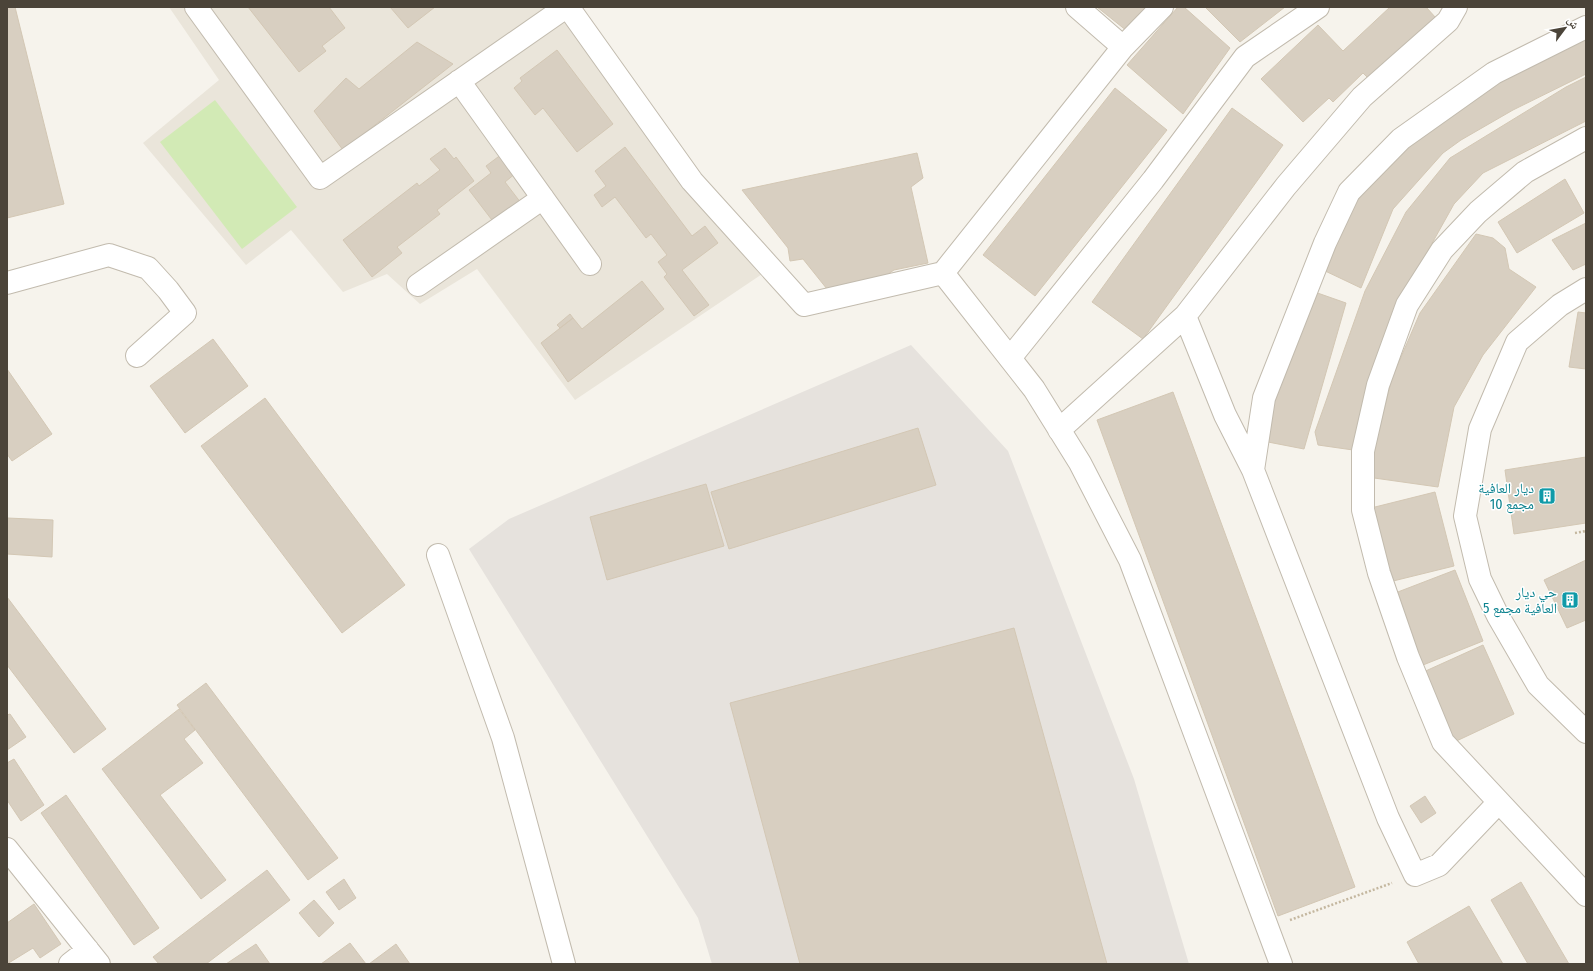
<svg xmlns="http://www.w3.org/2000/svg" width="1593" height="971" viewBox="0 0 1593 971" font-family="'Fira Sans Condensed','Noto Naskh Arabic',sans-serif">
<rect width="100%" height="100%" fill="#f6f3ec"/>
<!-- residential -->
<path fill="#eae5da" d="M 169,7 L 568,7 L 771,268 L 575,400 L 477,269 L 420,304 L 387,274 L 343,292 L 291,230 L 246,265 L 143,143 L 219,80 Z"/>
<!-- industrial -->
<path fill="#e6e2dd" d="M 911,345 L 1008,451 L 1134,779 L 1189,964 L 712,964 L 698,918 L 469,549 L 509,519 Z"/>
<!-- green -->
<path fill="#d2eab5" d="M 215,100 L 297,207 L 242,249 L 160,142 Z"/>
<!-- building -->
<path fill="#d8cfc1" stroke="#d3c7b4" d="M 7,7 L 15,7 L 64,204 L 7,218 Z
M 248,7 L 329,7 L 345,28 L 322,46 L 326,51 L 299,72 Z
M 390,7 L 435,7 L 408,28 Z
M 1097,7 L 1146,7 L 1127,31 Z
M 1178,7 L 1184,7 L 1230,48 L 1183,114 L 1127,65 Z
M 1205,7 L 1285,7 L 1240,42 Z
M 1390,7 L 1426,7 L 1436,18 L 1371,81 L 1363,73 L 1333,102 L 1329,98 L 1303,122 L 1261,79 L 1318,25 L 1343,51 Z
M 1586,35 L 1586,74 L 1513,110 L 1461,140 L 1443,153 L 1393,209 L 1361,288 L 1321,269 L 1361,193 L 1426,127 L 1488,83 Z
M 417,42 L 453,64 L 343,150 L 314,111 L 346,78 L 359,89 Z
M 557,50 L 613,124 L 577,152 L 543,108 L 535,115 L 514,88 L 522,81 L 520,78 Z
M 1586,77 L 1586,121 L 1483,173 L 1454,204 L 1397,306 L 1353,450 L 1318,445 L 1315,432 L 1365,291 L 1406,212 L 1450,158 L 1566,87 Z
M 1115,88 L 1167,130 L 1035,296 L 983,255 Z
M 1232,108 L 1283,145 L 1143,339 L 1092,302 Z
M 625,147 L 692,236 L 705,226 L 718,243 L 682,270 L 709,305 L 694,316 L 664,277 L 667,274 L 658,262 L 667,255 L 651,234 L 646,238 L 615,197 L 602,207 L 594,195 L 606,186 L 595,171 Z
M 445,148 L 454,159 L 456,157 L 474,181 L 437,210 L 440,214 L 397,247 L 402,253 L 372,277 L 343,240 L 417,183 L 419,186 L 440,170 L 430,159 Z
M 917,153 L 923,178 L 911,187 L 928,263 L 894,270 L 885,276 L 827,289 L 803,259 L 790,261 L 788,248 L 742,190 Z
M 502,154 L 516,173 L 505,182 L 521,203 L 495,224 L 469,190 L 491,173 L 486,166 Z
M 1565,179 L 1584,213 L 1517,253 L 1498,222 Z
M 1586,223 L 1586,264 L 1573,270 L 1552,240 Z
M 1476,234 L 1493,238 L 1505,248 L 1509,269 L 1536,287 L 1483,355 L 1454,407 L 1438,487 L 1367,477 L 1392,378 L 1420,313 Z
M 642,281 L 664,309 L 568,382 L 541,343 L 573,318 L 582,329 Z
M 1309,290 L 1346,303 L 1304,449 L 1268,442 L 1273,404 Z
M 1578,312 L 1586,313 L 1586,369 L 1569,367 Z
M 570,314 L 573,318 L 560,328 L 557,325 Z
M 213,339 L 248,386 L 185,433 L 150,386 Z
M 7,369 L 52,434 L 12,461 L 7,454 Z
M 1173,392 L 1355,887 L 1278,916 L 1097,420 Z
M 265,398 L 405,585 L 342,633 L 201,446 Z
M 918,428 L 936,485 L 729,549 L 711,492 Z
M 1586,457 L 1586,523 L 1514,534 L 1505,470 Z
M 706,484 L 724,546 L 607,580 L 590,517 Z
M 1435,492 L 1454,566 L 1385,583 L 1367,509 Z
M 7,518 L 53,520 L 52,557 L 7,554 Z
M 1586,560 L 1586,620 L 1567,628 L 1544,580 Z
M 1455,570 L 1483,641 L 1418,667 L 1390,595 Z
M 7,597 L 106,729 L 74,753 L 7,665 Z
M 1014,628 L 1107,964 L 800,964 L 730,703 Z
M 1483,645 L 1514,714 L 1450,744 L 1419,674 Z
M 206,683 L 338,858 L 308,880 L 177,705 Z
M 179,709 L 195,730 L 184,739 L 203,763 L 160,795 L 226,880 L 201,899 L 102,769 Z
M 10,714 L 26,737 L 7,750 L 7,715 Z
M 14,759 L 44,805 L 21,821 L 7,800 L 7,763 Z
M 66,795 L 159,928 L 134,945 L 41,813 Z
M 1425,796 L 1436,813 L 1421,823 L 1410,806 Z
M 267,870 L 290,900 L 206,964 L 159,964 L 153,957 Z
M 344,879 L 356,898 L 339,910 L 326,892 Z
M 1521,882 L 1569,964 L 1528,964 L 1491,900 Z
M 314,900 L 334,923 L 319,937 L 299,913 Z
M 34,904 L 61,944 L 40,958 L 33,948 L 7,964 L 7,923 Z
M 1469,906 L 1503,964 L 1419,964 L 1407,942 Z
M 350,943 L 366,964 L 321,964 Z
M 256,944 L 270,964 L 226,964 Z
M 396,944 L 410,964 L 369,964 Z"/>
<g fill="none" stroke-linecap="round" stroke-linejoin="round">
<!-- minor casing -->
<g stroke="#c2bbae" stroke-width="24">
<path id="minor" d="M 196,7 L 320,178 L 566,7
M 568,7 L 692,181 L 804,305 L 943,273 L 1034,389 L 1080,463 L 1130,560 L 1281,964
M 1077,7 L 1123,47
M 459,81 L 590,264
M 1586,138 L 1525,172 L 1478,212 L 1442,250 L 1407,305 L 1378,385 L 1363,451 L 1363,510 L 1379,573 L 1408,657 L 1443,742 L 1586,895
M 943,273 L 1123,47 L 1162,7
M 7,283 L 109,255 L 148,268 L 168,290 L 185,313 L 137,356
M 418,285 L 543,198
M 1586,289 L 1560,305 L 1517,342 L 1480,429 L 1465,516 L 1480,579 L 1498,616 L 1538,685 L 1586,732
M 1010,358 L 1153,180 L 1245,57 L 1318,7
M 1059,430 L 1185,316
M 1253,470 L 1225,415 L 1185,316 L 1286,186 L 1362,97 L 1448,21 L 1456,7
M 438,555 L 503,738 L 564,964
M 1499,802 L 1439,865 L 1415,875 L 1388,818 L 1253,470 L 1264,398 L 1325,243 L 1349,192 L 1401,139 L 1494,73 L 1586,27
M 7,849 L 99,964
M 70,964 L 88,950"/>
</g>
<!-- path -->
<path stroke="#c4b79f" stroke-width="2.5" stroke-dasharray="2 2" stroke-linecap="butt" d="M 1575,533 L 1586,531
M 1290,920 L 1392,883"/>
<!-- minor -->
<use href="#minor" stroke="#fff" stroke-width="22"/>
</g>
<!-- icons -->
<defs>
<g id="building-square" transform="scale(0.9)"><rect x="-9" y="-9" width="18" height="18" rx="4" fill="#0f9aa8" stroke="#fff"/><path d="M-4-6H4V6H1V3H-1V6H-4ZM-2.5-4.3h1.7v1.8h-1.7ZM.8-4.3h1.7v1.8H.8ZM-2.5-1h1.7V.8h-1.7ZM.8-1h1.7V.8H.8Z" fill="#fff"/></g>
</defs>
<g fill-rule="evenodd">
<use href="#building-square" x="1547" y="496"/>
<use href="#building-square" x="1570" y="600"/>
</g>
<g text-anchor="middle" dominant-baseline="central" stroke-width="3" stroke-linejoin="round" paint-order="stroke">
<!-- culture labels -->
<g font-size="14" fill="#0d838f" stroke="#fff" text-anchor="end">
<text x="1534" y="488">ديار العافية<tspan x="1534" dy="16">مجمع 10</tspan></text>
<text x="1557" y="592">حي ديار<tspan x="1557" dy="16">العافية مجمع 5</tspan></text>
</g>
</g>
<!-- border -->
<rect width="1593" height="971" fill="none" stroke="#4b4439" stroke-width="16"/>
<!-- north arrow -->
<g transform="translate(1565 28) rotate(58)" stroke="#ffffff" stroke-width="3" paint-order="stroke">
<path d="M0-3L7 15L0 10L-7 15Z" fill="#4b4439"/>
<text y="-6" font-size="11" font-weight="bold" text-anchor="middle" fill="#4b4439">ش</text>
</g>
</svg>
